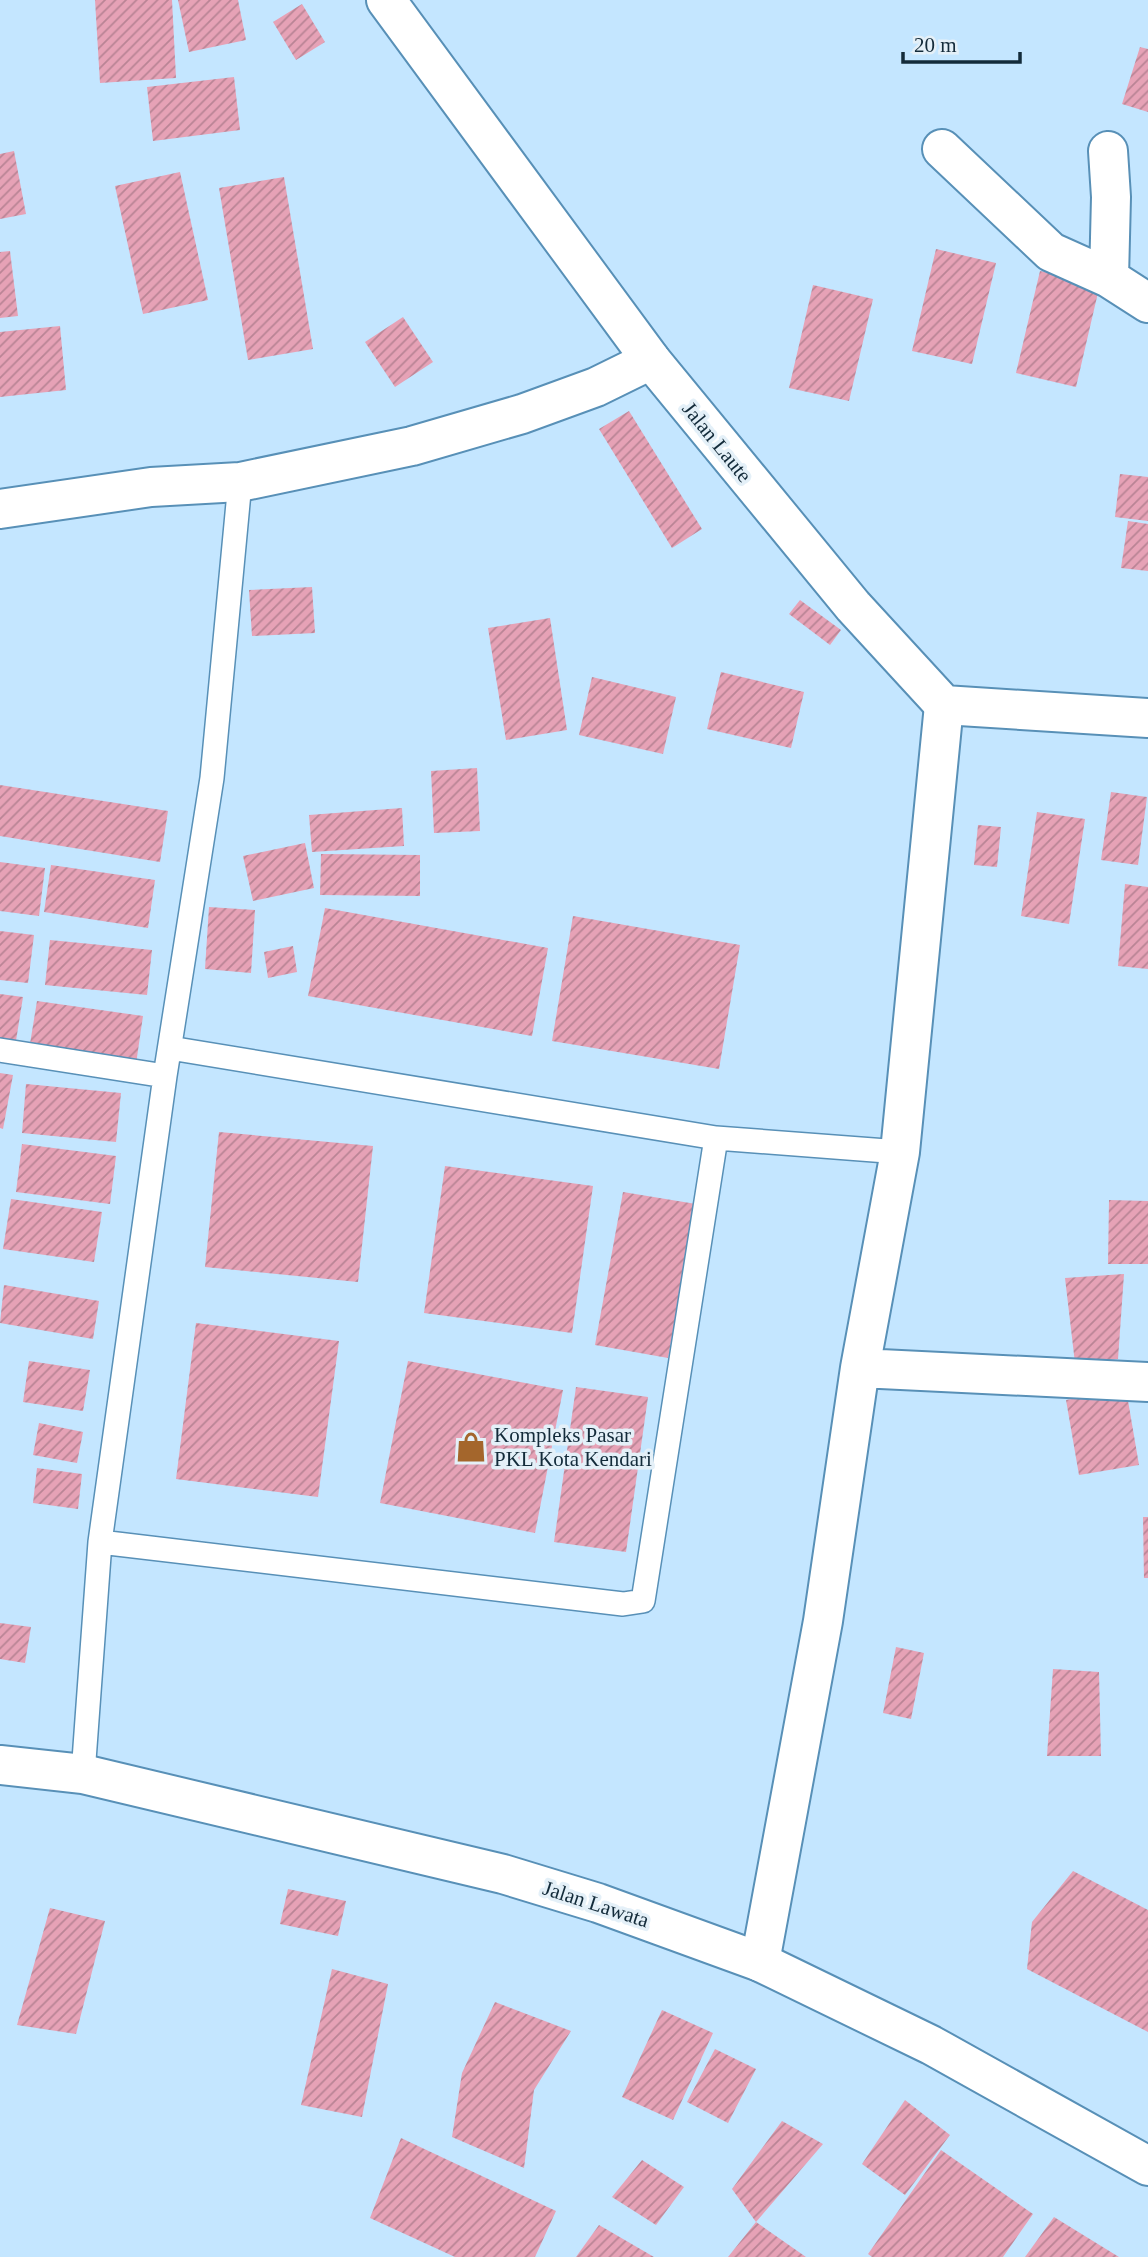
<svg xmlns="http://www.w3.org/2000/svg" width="1148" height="2257" viewBox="0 0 1148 2257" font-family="'Times New Roman',serif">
<defs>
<pattern id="building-hatch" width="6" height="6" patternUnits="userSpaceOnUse" patternTransform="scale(1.75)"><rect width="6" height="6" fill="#e6a2b6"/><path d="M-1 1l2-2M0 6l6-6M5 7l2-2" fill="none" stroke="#b98495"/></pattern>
</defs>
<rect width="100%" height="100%" fill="#c4e6ff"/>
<!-- building -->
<path fill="url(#building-hatch)" d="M 95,0 L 172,0 L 176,78 L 100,83 Z
M 178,0 L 238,0 L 246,40 L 189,52 Z
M 302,4 L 325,42 L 296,60 L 273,22 Z
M 1140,47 L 1148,49 L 1148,112 L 1122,104 Z
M 234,77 L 240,130 L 153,141 L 147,87 Z
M 14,151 L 26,214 L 0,219 L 0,154 Z
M 180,172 L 208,300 L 143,314 L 115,186 Z
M 284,177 L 313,349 L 248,360 L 219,188 Z
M 936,249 L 996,263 L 972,364 L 912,351 Z
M 10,251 L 18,316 L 0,318 L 0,252 Z
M 1040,271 L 1100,284 L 1076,387 L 1016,373 Z
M 813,285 L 873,299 L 849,401 L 789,388 Z
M 403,317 L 433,362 L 395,387 L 365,342 Z
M 60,326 L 66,390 L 0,397 L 0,332 Z
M 629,411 L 702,529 L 672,548 L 599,429 Z
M 1120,474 L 1148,477 L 1148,521 L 1115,517 Z
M 1128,521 L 1148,524 L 1148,571 L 1121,568 Z
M 312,587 L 315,633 L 252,636 L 249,590 Z
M 800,600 L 841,630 L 830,645 L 789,614 Z
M 550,618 L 567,730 L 506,740 L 488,628 Z
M 721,672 L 804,692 L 791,748 L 707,729 Z
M 592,677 L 676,697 L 663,754 L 579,735 Z
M 477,768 L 480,831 L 434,833 L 431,771 Z
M 0,785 L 168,811 L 160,862 L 0,836 Z
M 1111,792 L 1147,797 L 1138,865 L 1101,860 Z
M 402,808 L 404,846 L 312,852 L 309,815 Z
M 1037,812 L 1085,819 L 1069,924 L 1021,916 Z
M 978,825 L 1001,827 L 997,867 L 974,865 Z
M 305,843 L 314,888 L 253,901 L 243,856 Z
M 321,854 L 420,855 L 420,896 L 320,895 Z
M 0,862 L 45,868 L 39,916 L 0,911 Z
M 51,865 L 155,880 L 148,928 L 44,912 Z
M 1125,884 L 1148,887 L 1148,969 L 1118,966 Z
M 209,907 L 255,910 L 251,973 L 205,969 Z
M 325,908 L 548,948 L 532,1036 L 308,996 Z
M 573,916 L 740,945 L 719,1069 L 552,1041 Z
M 0,931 L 34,935 L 28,983 L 0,980 Z
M 50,940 L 152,950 L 147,995 L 45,985 Z
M 293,946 L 297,972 L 268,978 L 264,952 Z
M 0,994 L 23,997 L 15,1047 L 0,1045 Z
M 37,1001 L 143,1016 L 136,1064 L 29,1050 Z
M 0,1073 L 13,1075 L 3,1129 L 0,1128 Z
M 26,1084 L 121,1093 L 116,1142 L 22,1133 Z
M 219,1132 L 373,1146 L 358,1282 L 205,1267 Z
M 22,1144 L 116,1156 L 110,1204 L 16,1192 Z
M 445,1166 L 593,1186 L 572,1333 L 424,1313 Z
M 623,1192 L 696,1204 L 668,1358 L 595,1345 Z
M 11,1199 L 102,1212 L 94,1262 L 3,1249 Z
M 1109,1200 L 1148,1201 L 1148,1264 L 1108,1264 Z
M 1124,1274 L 1118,1359 L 1075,1363 L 1065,1278 Z
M 4,1285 L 99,1301 L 93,1339 L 0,1323 Z
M 196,1323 L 339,1341 L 318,1497 L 176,1479 Z
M 29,1361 L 90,1370 L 83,1411 L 23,1402 Z
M 408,1361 L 563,1390 L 535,1533 L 380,1503 Z
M 576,1387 L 648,1397 L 626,1552 L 554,1542 Z
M 1126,1389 L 1139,1465 L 1079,1475 L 1066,1400 Z
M 39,1423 L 83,1432 L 77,1463 L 33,1455 Z
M 37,1468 L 82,1474 L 78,1509 L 33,1503 Z
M 1143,1517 L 1148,1517 L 1148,1578 L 1144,1578 Z
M 0,1623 L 31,1627 L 25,1663 L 0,1659 Z
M 896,1647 L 924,1653 L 911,1719 L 883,1713 Z
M 1053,1669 L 1099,1672 L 1101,1756 L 1047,1756 Z
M 1073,1871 L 1148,1910 L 1148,2032 L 1027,1969 L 1032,1922 Z
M 288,1889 L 346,1901 L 338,1936 L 280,1924 Z
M 50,1908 L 105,1921 L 76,2034 L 17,2025 Z
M 332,1969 L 388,1984 L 362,2117 L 301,2105 Z
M 495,2002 L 571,2031 L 534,2090 L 524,2168 L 452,2137 L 462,2073 Z
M 662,2010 L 713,2033 L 673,2120 L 622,2097 Z
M 715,2049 L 756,2069 L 728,2123 L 687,2102 Z
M 905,2100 L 950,2135 L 905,2195 L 862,2164 Z
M 782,2121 L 823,2144 L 756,2222 L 732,2189 Z
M 401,2138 L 556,2211 L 535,2257 L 455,2257 L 370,2218 Z
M 941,2150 L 1033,2214 L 1003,2257 L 872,2257 L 868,2254 Z
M 642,2160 L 684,2187 L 656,2225 L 612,2197 Z
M 1054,2217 L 1119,2257 L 1025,2257 Z
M 756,2222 L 806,2257 L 728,2257 Z
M 599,2225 L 654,2257 L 576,2257 Z"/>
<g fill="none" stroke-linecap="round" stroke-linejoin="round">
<!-- service casing -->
<g stroke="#5890b7" stroke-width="26">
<path id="service" d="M 170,1048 L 716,1138
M 0,1050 L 165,1076
M 100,1542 L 165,1076 L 212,778 L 240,482
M 83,1774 L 100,1542 L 623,1604 L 643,1601 L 716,1138 L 900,1152"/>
</g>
<!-- minor casing -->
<g stroke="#5890b7" stroke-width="42">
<path id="minor" d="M 942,149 L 1051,252 L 1109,278
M 1108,151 L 1111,197 L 1109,278 L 1148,303
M 0,509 L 151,487 L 240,482 L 412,446 L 522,414 L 596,387 L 651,360
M 860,1368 L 1148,1382
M 760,1962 L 823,1621 L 860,1368 L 900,1152 L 944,705"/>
</g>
<!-- tertiary casing -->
<g stroke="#5890b7" stroke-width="42">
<path id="tertiary" d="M 386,0 L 651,360 L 853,606 L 944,705 L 1148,718
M 0,1765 L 83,1774 L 503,1874 L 598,1903 L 760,1962 L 931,2045 L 1148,2166"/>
</g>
<!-- service -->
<use href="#service" stroke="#fff" stroke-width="23"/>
<!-- minor -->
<use href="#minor" stroke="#fff" stroke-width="38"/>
<!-- tertiary -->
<use href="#tertiary" stroke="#fff" stroke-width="38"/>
</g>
<!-- icons -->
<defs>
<g id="shop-bare" transform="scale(2.415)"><path d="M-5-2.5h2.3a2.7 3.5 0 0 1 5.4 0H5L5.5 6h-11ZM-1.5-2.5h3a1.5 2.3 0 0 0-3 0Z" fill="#a4662c" stroke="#e4f0f8" stroke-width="2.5" paint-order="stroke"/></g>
</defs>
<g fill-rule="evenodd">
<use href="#shop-bare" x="471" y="1447"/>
</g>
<g text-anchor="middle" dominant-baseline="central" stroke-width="7" stroke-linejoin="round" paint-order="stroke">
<!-- street labels -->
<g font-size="21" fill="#132b3a" stroke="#e4f0f8">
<text transform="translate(717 442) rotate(51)">Jalan Laute</text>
<text transform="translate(596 1904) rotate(18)">Jalan Lawata</text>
</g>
<!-- poi labels -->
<g font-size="21" fill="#132b3a" stroke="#e4f0f8" text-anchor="start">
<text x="494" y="1435">Kompleks Pasar<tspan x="494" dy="24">PKL Kota Kendari</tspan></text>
</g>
</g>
<!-- scale -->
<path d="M903 52v10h117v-10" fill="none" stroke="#132b3a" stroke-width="3.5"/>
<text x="914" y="52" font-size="21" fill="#132b3a" stroke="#e4f0f8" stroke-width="5" paint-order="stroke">20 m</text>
</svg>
